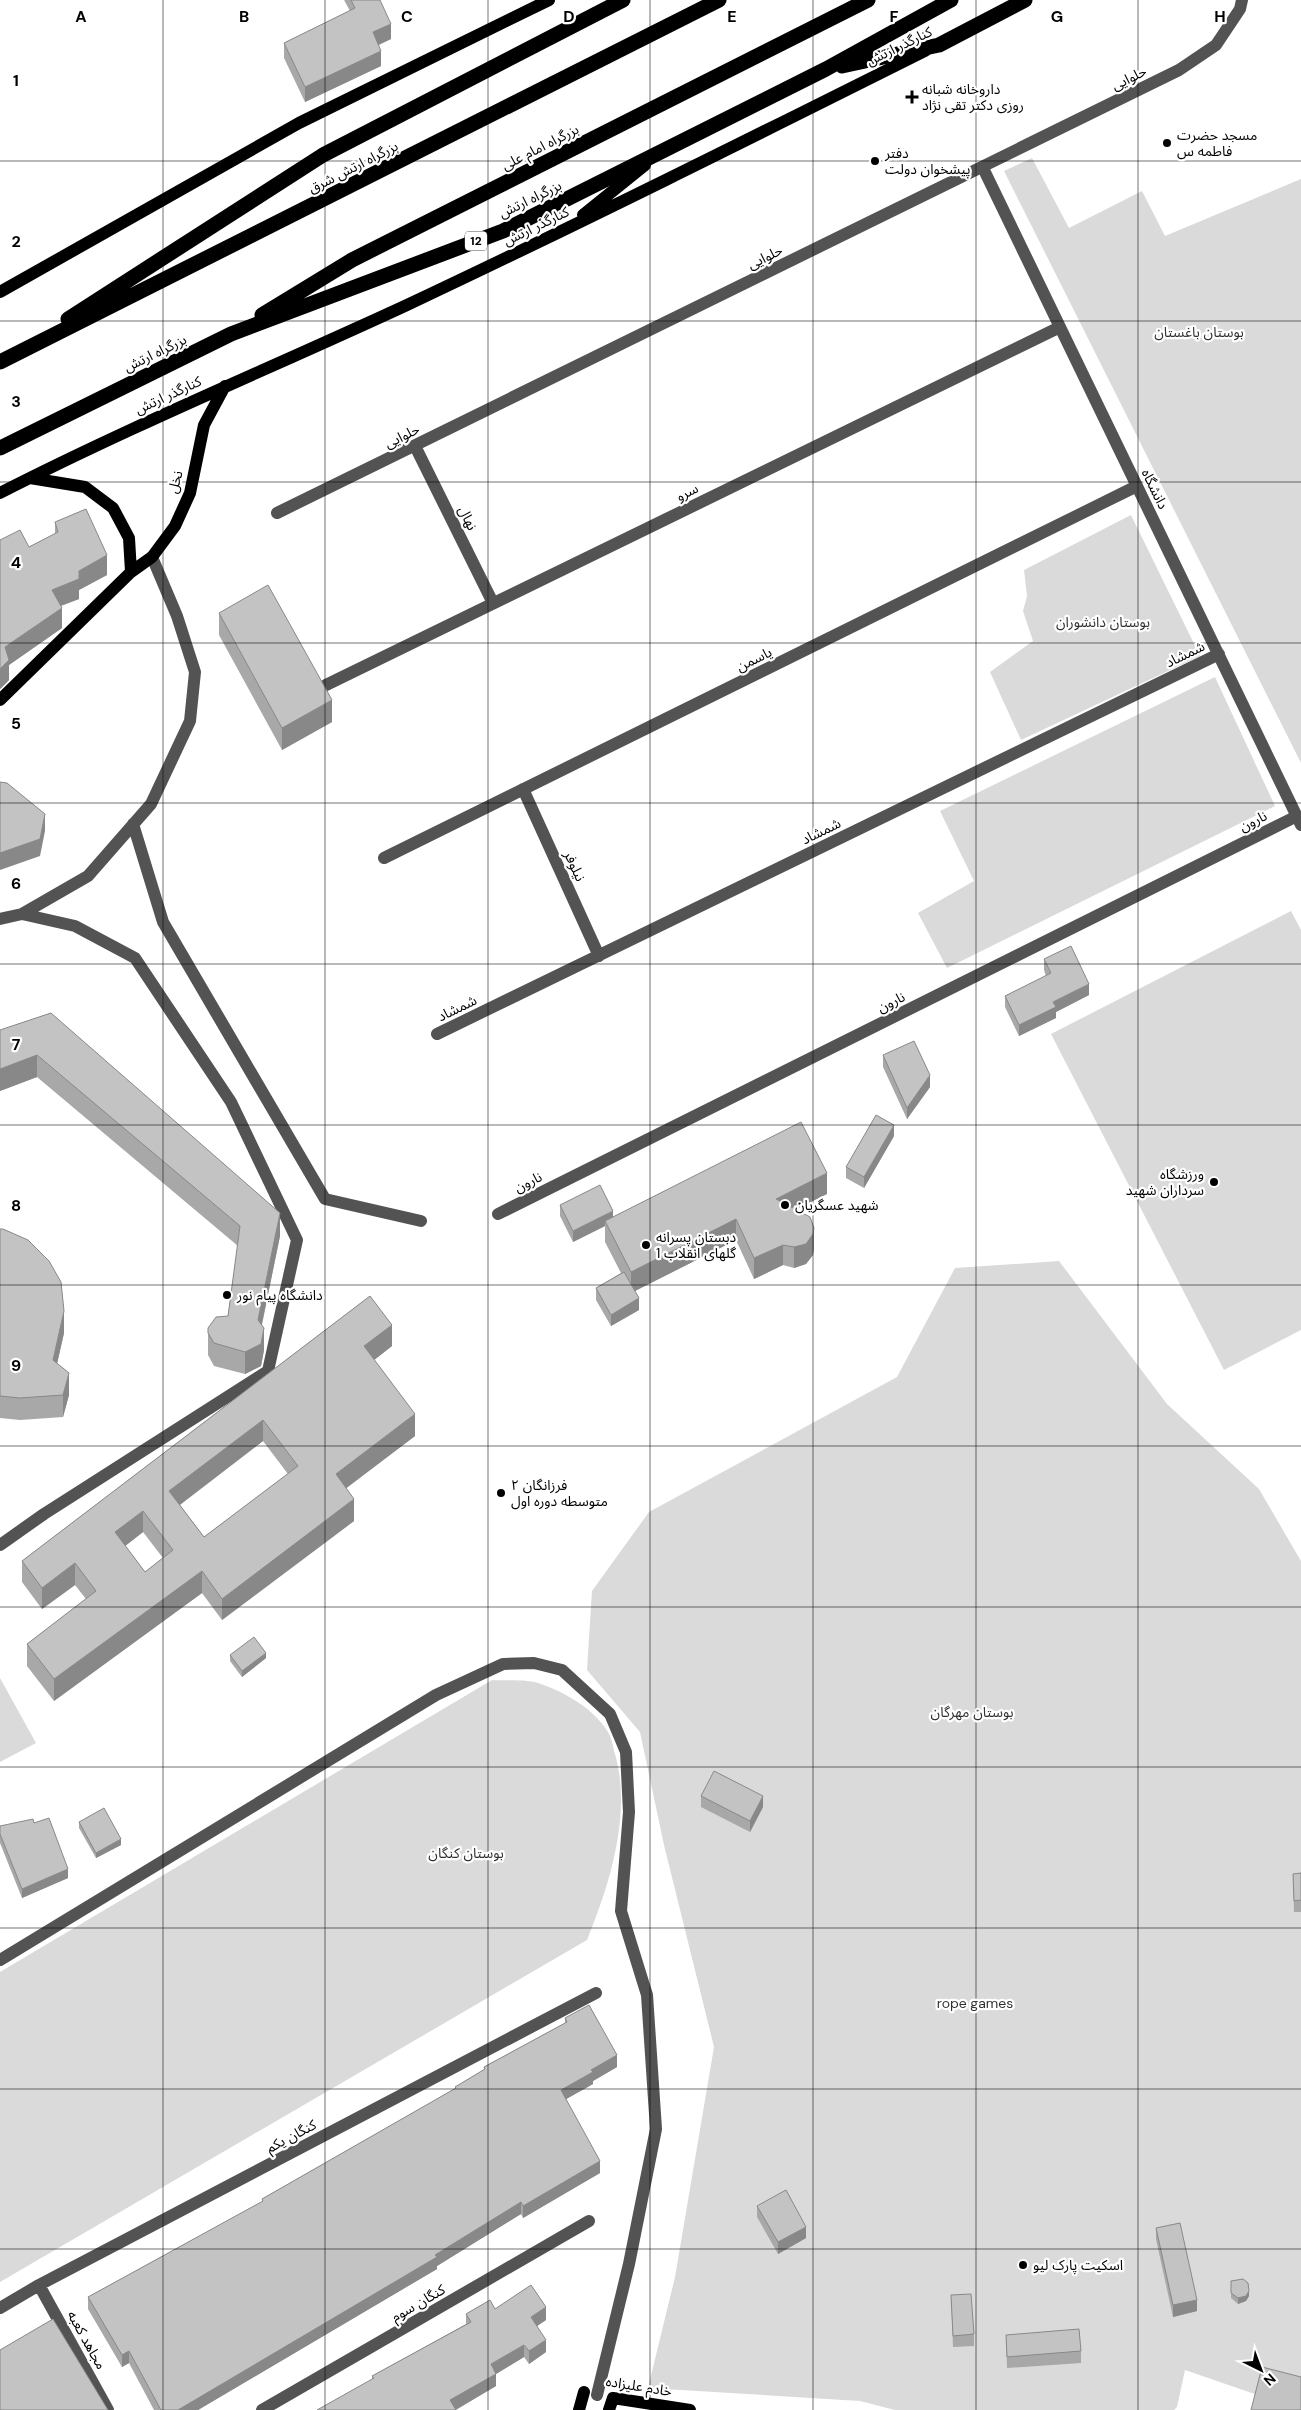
<svg xmlns="http://www.w3.org/2000/svg" width="1301" height="2410" viewBox="0 0 1301 2410" font-family="'DM Sans','Noto Sans Arabic',sans-serif">
<rect width="100%" height="100%" fill="#fff"/>
<!-- green -->
<path fill="#dadada" d="M 1032,158 L 1069,228 L 1142,191 L 1165,236 L 1301,179 L 1301,763 L 1004,171 Z
M 1131,515 L 1200,656 L 1021,740 L 990,672 L 1033,641 L 1023,611 L 1027,596 L 1024,570 Z
M 1215,677 L 1275,806 L 947,968 L 918,913 L 974,881 L 940,811 Z
M 1291,911 L 1301,930 L 1301,1330 L 1224,1370 L 1051,1034 Z
M 1059,1261 L 1167,1404 L 1259,1489 L 1301,1561 L 1301,2410 L 1185,2370 L 1177,2407 L 1174,2410 L 895,2410 L 860,2401 L 648,2388 L 675,2277 L 714,2047 L 664,1845 L 640,1732 L 587,1670 L 592,1591 L 649,1512 L 897,1377 L 955,1268 Z
M 0,1678 L 36,1743 L 0,1762 Z
M 492,1680 C 506,1681 524,1679 538,1683 C 565,1692 593,1708 608,1732 C 611,1737 613,1745 614,1751 C 633,1810 610,1884 587,1940 L 0,2282 L 0,1972 Z"/>
<g fill="none" stroke-linecap="round" stroke-linejoin="round">
<!-- minor -->
<path stroke="#535353" stroke-width="12" d="M 983,168 L 1301,825
M 415,446 L 493,603
M 277,513 L 1179,70 L 1216,45 L 1240,9 L 1242,0
M 326,685 L 1060,327
M 523,789 L 599,956
M 133,824 L 163,922 L 325,1199 L 421,1221
M 384,858 L 1137,486
M 0,919 L 22,914 L 88,876 L 151,804 L 190,721 L 195,672 L 177,616 L 152,557
M 437,1034 L 1219,654
M 498,1214 L 1297,816
M 0,1545 L 44,1514 L 268,1371 L 297,1240 L 231,1102 L 135,958 L 75,926 L 22,914
M 0,1960 L 436,1695 L 503,1664 L 534,1663 L 562,1670 L 610,1714 L 626,1752 L 629,1812 L 621,1911 L 647,1995 L 656,2129 L 629,2264 L 597,2395
M 39,2285 L 108,2410
M 0,2308 L 39,2285 L 596,1993
M 262,2410 L 589,2221"/>
<!-- major -->
<path stroke="#000" stroke-width="12" d="M 583,215 L 645,165
M 0,292 L 299,123 L 549,0
M 30,478 L 85,487 L 113,508 L 129,538 L 131,572
M 0,493 C 133,425 271,368 407,305 C 581,223 753,137 925,51
M 0,700 L 131,572 L 152,557 L 175,526 L 190,493 L 204,425 L 225,386
M 579,2410 L 584,2392
M 609,2410 L 613,2398 L 690,2410"/>
<!-- highway -->
<path stroke="#000" stroke-width="15" d="M 842,66 L 939,45 L 1025,0
M 262,315 L 352,260 L 868,0
M 68,319 L 323,155 L 623,0
M 0,362 L 719,0
M 0,448 L 231,334 L 503,231 L 826,69 L 951,0"/>
</g>
<!-- wall -->
<path fill="#a8a8a8" fill-rule="evenodd" d="M 344,0 L 380,0 L 391,39 L 379,45 L 381,66 L 305,102 L 284,58 L 284,43 L 350,11 Z
M 55,522 L 107,575 L 79,590 L 79,599 L 61,606 L 62,628 L 9,665 L 9,680 L 0,689 L 29,547 L 55,534 Z
M 219,613 L 332,722 L 282,750 L 219,635 Z
M 1044,959 L 1089,995 L 1056,1012 L 1056,1018 L 1019,1036 L 1005,1007 L 1005,996 L 1046,976 L 1044,970 Z
M 51,1013 L 280,1236 L 262,1325 L 264,1350 L 261,1366 L 245,1374 L 214,1366 L 208,1355 L 208,1328 L 228,1316 L 238,1246 L 37,1077 L 0,1091 Z
M 883,1055 L 930,1087 L 907,1119 L 883,1067 Z
M 894,1136 L 864,1188 L 846,1178 L 846,1167 Z
M 827,1194 L 796,1209 L 814,1249 L 813,1255 L 806,1264 L 794,1268 L 783,1265 L 754,1279 L 736,1240 L 635,1291 L 639,1310 L 611,1326 L 596,1300 L 596,1288 L 621,1273 L 605,1242 L 605,1226 L 573,1242 L 560,1216 L 560,1205 L 613,1217 Z
M 0,1229 L 64,1333 L 57,1363 L 69,1395 L 63,1417 L 20,1420 L 0,1418 Z
M 370,1296 L 392,1346 L 374,1360 L 415,1436 L 346,1488 L 354,1521 L 222,1620 L 202,1593 L 54,1701 L 27,1666 L 27,1644 L 86,1599 L 75,1585 L 42,1609 L 22,1582 L 22,1561 ZM 263,1441 L 288,1474 L 204,1537 L 180,1505 ZM 143,1532 L 163,1558 L 145,1572 L 125,1546 Z
M 230,1655 L 266,1658 L 242,1677 L 230,1661 Z
M 701,1796 L 763,1807 L 750,1832 L 701,1807 Z
M 79,1822 L 121,1845 L 96,1858 L 79,1828 Z
M 34,1823 L 68,1878 L 22,1898 L 0,1843 L 0,1826 Z
M 1301,1873 L 1301,1912 L 1294,1912 L 1293,1874 Z
M 565,2018 L 617,2067 L 593,2081 L 593,2084 L 566,2099 L 600,2173 L 523,2218 L 521,2214 L 437,2266 L 437,2269 L 198,2410 L 154,2410 L 129,2363 L 122,2367 L 88,2309 L 88,2297 L 262,2202 L 262,2199 L 455,2089 L 455,2087 L 484,2070 L 484,2067 L 565,2023 Z
M 757,2206 L 806,2238 L 778,2254 L 757,2217 Z
M 1156,2228 L 1197,2311 L 1173,2317 L 1156,2239 Z
M 1231,2293 L 1249,2296 L 1246,2301 L 1238,2304 L 1231,2298 Z
M 951,2295 L 974,2334 L 974,2346 L 953,2347 Z
M 495,2309 L 546,2320 L 537,2326 L 546,2352 L 529,2364 L 524,2357 L 496,2374 L 496,2386 L 456,2410 L 372,2379 L 372,2376 L 466,2324 L 466,2314 Z
M 1006,2335 L 1081,2351 L 1081,2363 L 1007,2368 Z"/>
<!-- shaded-wall -->
<path fill="#888" d="M 391,24 L 391,39 L 373,47 L 373,32 Z
M 381,51 L 381,66 L 305,102 L 305,87 Z
M 107,555 L 107,575 L 79,590 L 79,599 L 52,609 L 52,590 L 79,571 Z
M 62,608 L 62,628 L 9,665 L 9,680 L 0,689 L 0,669 L 5,647 Z
M 332,700 L 332,722 L 282,750 L 282,728 Z
M 45,814 L 45,831 L 40,856 L 0,870 L 0,853 Z
M 1089,984 L 1089,995 L 1056,1012 L 1056,1018 L 1019,1036 L 1019,1025 L 1053,1002 Z
M 37,1055 L 37,1077 L 0,1091 L 0,1069 Z
M 930,1075 L 930,1087 L 907,1119 L 907,1108 Z
M 894,1125 L 894,1136 L 864,1188 L 864,1177 Z
M 827,1173 L 827,1194 L 776,1219 L 776,1199 Z
M 613,1211 L 613,1222 L 605,1221 L 605,1226 L 573,1242 L 573,1231 Z
M 280,1213 L 280,1236 L 258,1342 L 258,1320 Z
M 736,1219 L 736,1240 L 631,1293 L 631,1272 Z
M 814,1228 L 814,1249 L 813,1255 L 806,1264 L 794,1268 L 794,1247 Z
M 783,1245 L 783,1265 L 754,1279 L 754,1258 Z
M 639,1298 L 639,1310 L 611,1326 L 611,1315 Z
M 64,1311 L 64,1333 L 53,1382 L 53,1360 Z
M 392,1325 L 392,1346 L 364,1368 L 364,1346 Z
M 264,1328 L 264,1350 L 261,1366 L 245,1374 L 245,1352 Z
M 69,1373 L 69,1395 L 63,1417 L 63,1395 Z
M 415,1414 L 415,1436 L 336,1496 L 336,1474 Z
M 263,1420 L 263,1441 L 169,1513 L 169,1491 Z
M 354,1499 L 354,1521 L 222,1620 L 222,1599 Z
M 143,1511 L 143,1532 L 115,1554 L 115,1532 Z
M 75,1563 L 75,1585 L 42,1609 L 42,1588 Z
M 202,1571 L 202,1593 L 54,1701 L 54,1679 Z
M 266,1653 L 266,1658 L 242,1677 L 242,1671 Z
M 763,1796 L 763,1807 L 750,1832 L 750,1821 Z
M 121,1839 L 121,1845 L 96,1858 L 96,1853 Z
M 68,1869 L 68,1878 L 22,1898 L 22,1889 Z
M 617,2055 L 617,2067 L 593,2081 L 593,2084 L 561,2102 L 561,2090 L 591,2070 Z
M 600,2161 L 600,2173 L 523,2218 L 523,2206 Z
M 521,2202 L 521,2214 L 437,2266 L 437,2269 L 198,2410 L 178,2410 L 435,2255 Z
M 806,2227 L 806,2238 L 778,2254 L 778,2242 Z
M 1249,2291 L 1249,2296 L 1246,2301 L 1238,2304 L 1238,2298 Z
M 1197,2300 L 1197,2311 L 1173,2317 L 1173,2305 Z
M 546,2307 L 546,2320 L 531,2330 L 531,2317 Z
M 546,2340 L 546,2352 L 529,2364 L 529,2351 Z
M 524,2345 L 524,2357 L 496,2374 L 496,2386 L 455,2410 L 450,2400 L 491,2364 Z
M 129,2351 L 129,2363 L 122,2367 L 122,2355 Z"/>
<!-- building -->
<path fill="#c3c3c3" stroke="#888" fill-rule="evenodd" d="M 351,0 L 380,0 L 391,24 L 373,32 L 381,51 L 305,87 L 284,43 L 355,8 Z
M 86,509 L 107,555 L 79,571 L 79,579 L 52,590 L 62,608 L 5,647 L 9,660 L 0,669 L 0,540 L 20,530 L 29,547 L 58,532 L 55,522 Z
M 268,585 L 332,700 L 282,728 L 219,613 Z
M 0,782 L 7,783 L 45,814 L 40,839 L 0,853 Z
M 1071,946 L 1089,984 L 1053,1002 L 1056,1007 L 1019,1025 L 1005,996 L 1051,973 L 1044,959 Z
M 51,1013 L 280,1213 L 258,1320 L 264,1328 L 261,1344 L 245,1352 L 214,1343 L 208,1333 L 208,1328 L 216,1317 L 228,1316 L 240,1226 L 37,1055 L 0,1069 L 0,1030 Z
M 914,1041 L 930,1075 L 907,1108 L 883,1055 Z
M 876,1115 L 894,1125 L 864,1177 L 846,1167 Z
M 801,1122 L 827,1173 L 776,1199 L 810,1217 L 814,1228 L 813,1234 L 806,1244 L 794,1247 L 783,1245 L 754,1258 L 736,1219 L 631,1272 L 605,1221 Z
M 600,1185 L 613,1211 L 573,1231 L 560,1205 Z
M 0,1229 L 3,1229 L 28,1240 L 49,1261 L 61,1282 L 64,1311 L 53,1360 L 69,1373 L 63,1395 L 20,1398 L 0,1396 Z
M 624,1272 L 639,1298 L 611,1315 L 596,1288 Z
M 370,1296 L 392,1325 L 364,1346 L 415,1414 L 336,1474 L 354,1499 L 222,1599 L 202,1571 L 54,1679 L 27,1644 L 96,1591 L 75,1563 L 42,1588 L 22,1561 ZM 263,1420 L 298,1466 L 204,1537 L 169,1491 ZM 143,1511 L 173,1550 L 145,1572 L 115,1532 Z
M 254,1637 L 266,1653 L 242,1671 L 230,1655 Z
M 714,1771 L 763,1796 L 750,1821 L 701,1796 Z
M 104,1808 L 121,1839 L 96,1853 L 79,1822 Z
M 49,1818 L 68,1869 L 22,1889 L 0,1834 L 0,1826 L 33,1819 L 34,1823 Z
M 1301,1873 L 1301,1900 L 1294,1901 L 1293,1874 Z
M 589,2005 L 617,2055 L 591,2070 L 593,2072 L 561,2090 L 600,2161 L 523,2206 L 521,2202 L 435,2255 L 437,2257 L 178,2410 L 161,2410 L 129,2351 L 122,2355 L 88,2297 L 263,2201 L 262,2199 L 456,2088 L 455,2087 L 485,2069 L 484,2067 L 567,2022 L 565,2018 Z
M 786,2190 L 806,2227 L 778,2242 L 757,2206 Z
M 1180,2223 L 1197,2300 L 1173,2305 L 1156,2228 Z
M 1243,2279 L 1248,2283 L 1249,2291 L 1246,2296 L 1238,2298 L 1231,2293 L 1231,2281 Z
M 531,2285 L 546,2307 L 531,2317 L 546,2340 L 529,2351 L 524,2345 L 491,2364 L 496,2374 L 450,2400 L 456,2410 L 317,2410 L 374,2378 L 372,2376 L 471,2322 L 466,2314 L 490,2300 L 495,2309 Z
M 971,2294 L 974,2334 L 953,2336 L 951,2295 Z
M 53,2319 L 108,2410 L 0,2410 L 0,2350 Z
M 1079,2329 L 1081,2351 L 1007,2357 L 1006,2335 Z
M 1262,2367 L 1301,2377 L 1301,2410 L 1251,2410 Z"/>
<!-- grid -->
<path fill="none" stroke="#000" stroke-width="1" stroke-opacity="0.55" d="M 163,0 L 163,2410M 325,0 L 325,2410M 488,0 L 488,2410M 650,0 L 650,2410M 813,0 L 813,2410M 976,0 L 976,2410M 1138,0 L 1138,2410M 0,161 L 1301,161M 0,321 L 1301,321M 0,482 L 1301,482M 0,643 L 1301,643M 0,803 L 1301,803M 0,964 L 1301,964M 0,1125 L 1301,1125M 0,1285 L 1301,1285M 0,1446 L 1301,1446M 0,1607 L 1301,1607M 0,1767 L 1301,1767M 0,1928 L 1301,1928M 0,2089 L 1301,2089M 0,2249 L 1301,2249"/>
<!-- markers -->
<g fill="#000" stroke="#fff" stroke-width="2">
<path d="M909.5 89.5h5v5h5v5h-5v5h-5v-5h-5v-5h5z"/>
<circle cx="1167" cy="143" r="5"/>
<circle cx="875" cy="161" r="5"/>
<circle cx="1214" cy="1182" r="5"/>
<circle cx="785" cy="1205" r="5"/>
<circle cx="646" cy="1245" r="5"/>
<circle cx="227" cy="1295" r="5"/>
<circle cx="501" cy="1493" r="5"/>
<circle cx="1023" cy="2265" r="5"/>
</g>
<g text-anchor="middle" dominant-baseline="central" stroke-width="4.5" stroke-linejoin="round" paint-order="stroke">
<!-- shield labels -->
<rect fill="#fff" stroke="#4c4c4c" stroke-width="1" x="465" y="231.5" width="22" height="19" rx="4"/>
<g font-size="12" font-weight="bold" fill="#000">
<text x="476" y="241">12</text>
</g>
<!-- street labels -->
<g font-size="14" fill="#000" stroke="#fff">
<text transform="translate(899 46) rotate(-26)">کنارگذر ارتش</text>
<text transform="translate(1129 78) rotate(-26)">حلوایی</text>
<text transform="translate(540 147) rotate(-27)">بزرگراه امام علی</text>
<text transform="translate(353 167) rotate(-27)">بزرگراه ارتش شرق</text>
<text transform="translate(530 199) rotate(-26)">بزرگراه ارتش</text>
<text transform="translate(536 226) rotate(-26)">کنارگذر ارتش</text>
<text transform="translate(765 257) rotate(-26)">حلوایی</text>
<text transform="translate(155 353) rotate(-26)">بزرگراه ارتش</text>
<text transform="translate(168 395) rotate(-25)">کنارگذر ارتش</text>
<text transform="translate(402 436) rotate(-26)">حلوایی</text>
<text transform="translate(175 482) rotate(-75)">نخل</text>
<text transform="translate(1155 489) rotate(64)">دانشگاه</text>
<text transform="translate(687 492) rotate(-26)">سرو</text>
<text transform="translate(468 518) rotate(64)">نهال</text>
<text transform="translate(1185 654) rotate(-26)">شمشاد</text>
<text transform="translate(754 659) rotate(-26)">یاسمن</text>
<text transform="translate(1253 821) rotate(-26)">نارون</text>
<text transform="translate(821 831) rotate(-26)">شمشاد</text>
<text transform="translate(575 866) rotate(65)">نیلوفر</text>
<text transform="translate(891 1002) rotate(-26)">نارون</text>
<text transform="translate(457 1008) rotate(-26)">شمشاد</text>
<text transform="translate(528 1182) rotate(-26)">نارون</text>
<text transform="translate(291 2136) rotate(-28)">کنگان یکم</text>
<text transform="translate(418 2303) rotate(-30)">کنگان سوم</text>
<text transform="translate(87 2340) rotate(61)">مجاهد کعبه</text>
<text transform="translate(639 2386) rotate(9)">خادم علیزاده</text>
</g>
<!-- poi labels -->
<g font-size="14" fill="#000" stroke="#fff" text-anchor="start">
<text x="922" y="89">داروخانه شبانه<tspan x="922" dy="16">روزی دکتر تقی نژاد</tspan></text>
<text x="1177" y="135">مسجد حضرت<tspan x="1177" dy="16">فاطمه س</tspan></text>
<text x="885" y="153">دفتر<tspan x="885" dy="16">پیشخوان دولت</tspan></text>
<text x="1204" y="1174" text-anchor="end">ورزشگاه<tspan x="1204" dy="16">سرداران شهید</tspan></text>
<text x="795" y="1205">شهید عسگریان</text>
<text x="656" y="1237">دبستان پسرانه<tspan x="656" dy="16">گلهای انقلاب 1</tspan></text>
<text x="237" y="1295">دانشگاه پیام نور</text>
<text x="511" y="1485">فرزانگان ۲<tspan x="511" dy="16">متوسطه دوره اول</tspan></text>
<text x="1033" y="2265">اسکیت پارک لیو</text>
</g>
<!-- park labels -->
<g font-size="14" fill="#313131" stroke="#fff">
<text x="1199" y="332">بوستان باغستان</text>
<text x="1103" y="622">بوستان دانشوران</text>
<text x="972" y="1712">بوستان مهرگان</text>
<text x="466" y="1853">بوستان کنگان</text>
<text x="975" y="2003">rope games</text>
</g>
</g>
<g font-size="16" text-anchor="middle" font-weight="bold" fill="#000" stroke="#fff" stroke-width="4.5" stroke-linejoin="round" paint-order="stroke">
<text x="81" y="22">A</text>
<text x="244" y="22">B</text>
<text x="407" y="22">C</text>
<text x="569" y="22">D</text>
<text x="732" y="22">E</text>
<text x="894" y="22">F</text>
<text x="1057" y="22">G</text>
<text x="1220" y="22">H</text>
<text x="16" y="86">1</text>
<text x="16" y="247">2</text>
<text x="16" y="407">3</text>
<text x="16" y="568">4</text>
<text x="16" y="729">5</text>
<text x="16" y="889">6</text>
<text x="16" y="1050">7</text>
<text x="16" y="1211">8</text>
<text x="16" y="1371">9</text>
</g>
<!-- north arrow -->
<g transform="translate(1261 2370) rotate(138)" stroke="#ffffff" stroke-width="4" paint-order="stroke">
<path d="M0-4L9 19L0 12L-9 19Z" fill="#000000"/>
<text y="-8" font-size="14" font-weight="bold" text-anchor="middle" fill="#000000">N</text>
</g>
</svg>
